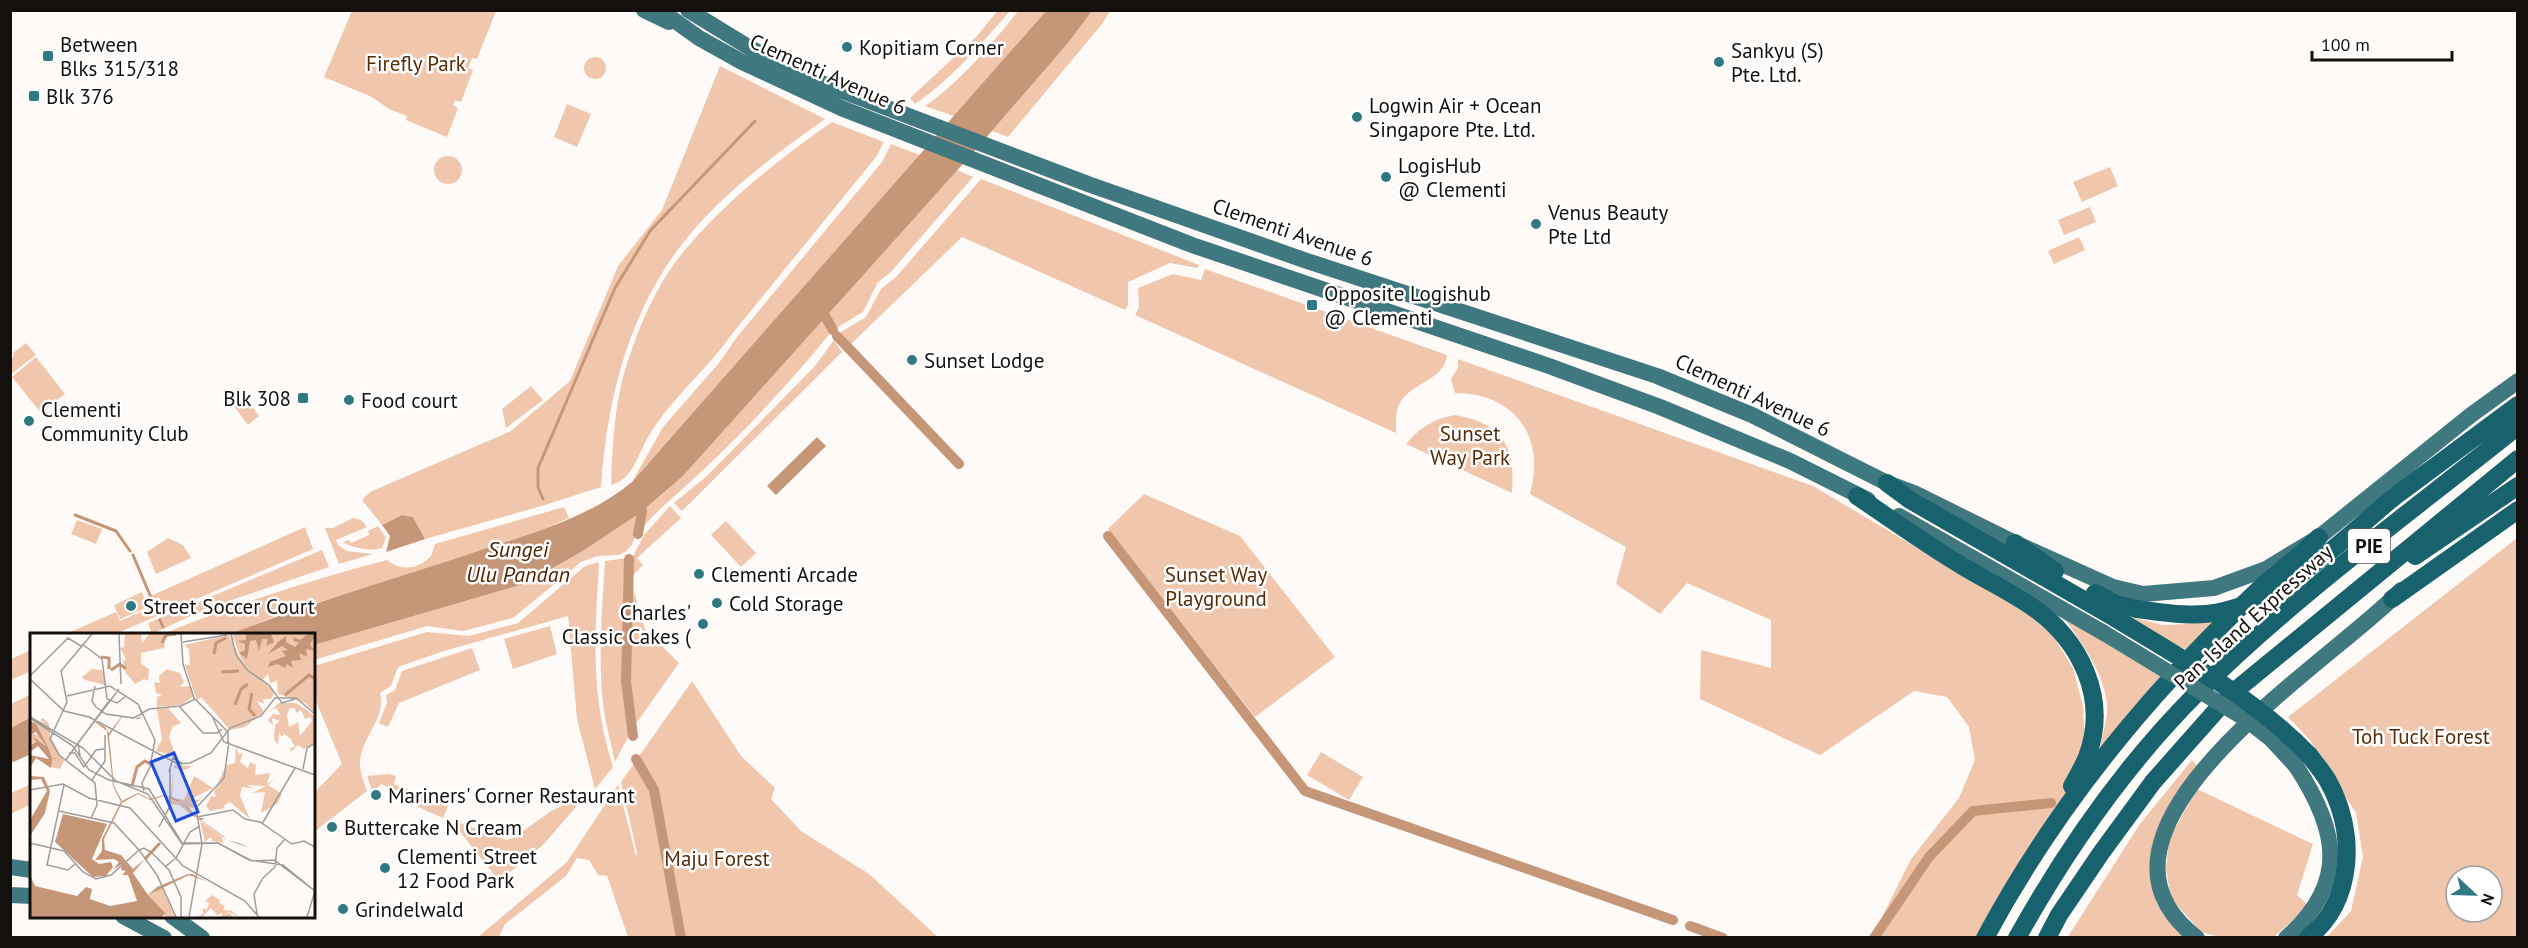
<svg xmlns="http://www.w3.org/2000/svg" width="2528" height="948" viewBox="0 0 2528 948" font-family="'PT Sans',sans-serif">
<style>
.green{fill:#f0c7ad;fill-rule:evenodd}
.water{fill:#c69678}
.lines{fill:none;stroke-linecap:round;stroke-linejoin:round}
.stream{stroke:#c69678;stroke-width:3}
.canal{stroke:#c69678;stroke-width:10}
.primary{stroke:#407880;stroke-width:16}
.highway{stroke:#17626c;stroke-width:18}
.primary-bridge{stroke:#407880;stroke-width:16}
.highway-bridge{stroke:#17626c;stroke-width:18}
.poi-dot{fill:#307882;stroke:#fff;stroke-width:2}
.labels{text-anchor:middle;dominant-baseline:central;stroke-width:5;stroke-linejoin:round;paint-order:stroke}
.shield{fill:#fff;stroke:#5a5856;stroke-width:1.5}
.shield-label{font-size:20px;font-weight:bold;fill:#14100e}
.poi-label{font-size:21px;fill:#14100e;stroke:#fff;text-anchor:start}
.park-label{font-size:21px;fill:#592b06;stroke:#fff}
.street-label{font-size:21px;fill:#14100e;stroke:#fff}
.water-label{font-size:22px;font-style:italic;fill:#4f2200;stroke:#fff}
.inset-river{fill:none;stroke:#c69678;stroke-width:3}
.inset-road{fill:none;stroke:#a09c9a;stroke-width:1.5}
.view{fill:#1d4ed8;fill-opacity:0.15;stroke:#1d4ed8;stroke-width:3}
.inset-edge{fill:none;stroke:#14100e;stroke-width:3}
</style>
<rect width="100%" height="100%" fill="#fefaf7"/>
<path class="green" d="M998 10 1010 11C981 44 952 79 915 104L910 98 977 36Z
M352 11H496L477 59 472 58 468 68 473 70 461 102 455 100 453 105 458 108 447 137 406 120 407 116 389 109 372 97 324 77Z
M1018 11H1046L954 116 925 106C956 86 996 40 1018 11Z
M1092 11H1110L1102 24 1008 137 992 131 1068 43Z
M584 68a11 11 0 1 1 22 0a11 11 0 1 1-22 0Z
M720 66 825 119C773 156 718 196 679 248 627 318 607 401 601 487L545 505 425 539 413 517 402 515 382 525 362 500 370 492 511 431 570 381 618 266 662 210Z
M567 104 591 114 577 147 554 137Z
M832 122 884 142 876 157 732 334C706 371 669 400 647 439 637 457 632 480 611 485 612 451 614 415 622 381 634 337 655 285 685 250 727 200 779 159 832 122Z
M891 144 920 155 632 482 663 427 719 363 737 337 882 162Z
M434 170a14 14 0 1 1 28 0a14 14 0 1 1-28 0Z
M2110 167 2118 186 2082 202 2073 182Z
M957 170 973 177 890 273 878 282 863 312 835 329 826 315Z
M981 179 1199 265 1197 268 1170 263 1128 282V305L1125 310 962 237 851 344 841 332 866 317 881 289 897 276Z
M2090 207 2096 222 2064 235 2058 220Z
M2079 237 2085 250 2054 264 2048 251Z
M1205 269 1447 355C1444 382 1409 382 1399 405 1395 413 1396 424 1396 433L1135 315 1139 307 1138 288 1173 274 1201 280Z
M824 317 832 331C792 380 749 427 703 470 682 491 658 508 640 531L644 510 682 477Z
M834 340 842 352 682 511 674 503 707 476 815 366Z
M26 343 36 355 11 374V359L14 356 13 353Z
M36 357 65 394 41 413 12 377Z
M1458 359 1813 486 2027 613 2054 637 2073 668 2083 706 2085 746 2069 794 1981 937H1872L1911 859 1959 798 1975 760 1969 727 1947 697 1914 691 1820 755 1700 699 1701 650 1771 668V620L1687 583 1660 614 1616 584 1626 547 1530 494C1546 437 1515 393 1455 393L1451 379 1458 368Z
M531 386 543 400 506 428 502 409Z
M239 388 259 416 248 425 227 397Z
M1455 415C1502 423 1516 446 1512 493L1406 444C1421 427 1433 419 1455 415Z
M1144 494 1240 536 1335 657 1255 717 1108 529Z
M670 506 681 518 637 558 643 565 630 578 645 629 679 663 633 728 628 680 627 624 631 560 644 535Z
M564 507 569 518 546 528 391 581 295 609 230 634H163C236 604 310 580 387 560 402 572 419 569 431 556L435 544Z
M640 513 636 534 632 545 626 551 619 555 597 556 581 562 513 618 463 631 427 626 314 660V645L527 583 586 549Z
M353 518 361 520 367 527 336 540 338 545 347 551 373 554 339 564 325 528H333Z
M77 520 102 529 96 544 71 534Z
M726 521 756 553 741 567 711 535Z
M378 526 386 537 382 548C373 552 351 548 343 542L349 540 351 543 369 535 368 531Z
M305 527 313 549 115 634H66L116 612 120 621 149 608 146 598Z
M168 538 183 545 191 558 156 574 147 552Z
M2517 538V937H2327L2351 911 2363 857 2356 813 2309 739 2288 717ZM2456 876H2492V912H2456Z
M322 550 329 567 208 608 152 634 148 623Z
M627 558 624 682 631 731 615 762C611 742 605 723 603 703 598 656 602 608 605 561Z
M599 562C595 636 590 694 613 767L595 789 577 719 568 616 444 651 398 667 391 686 380 693C387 718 360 738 360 764 360 773 364 782 367 791L314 832V793L342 764 314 696V666L427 632 469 636 518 623 585 566Z
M142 592 148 607 120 619 114 605Z
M2112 612 2163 625 2190 624 2220 617 2191 652Z
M2064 618 2165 675 2100 749C2102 737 2106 724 2107 712 2109 680 2082 643 2064 618Z
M550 626 557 654 513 669 504 639Z
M472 648 480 670 399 703 388 727 379 723 387 703 386 695 395 690 402 671Z
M31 650V671L11 680V659Z
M692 681 741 756 775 788 771 799 801 831 869 874 938 937H628L607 876 598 875 589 860 577 858 566 876 505 924 499 937H478L567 862 618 785 636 856 637 853 621 782Z
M31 694V717L11 728V704Z
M1321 752 1363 777 1349 800 1307 775Z
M2192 760 2198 766C2171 806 2137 852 2157 903 2162 917 2176 928 2187 937L2067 938 2140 824Z
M389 774 396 776 394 784 448 806 443 818 418 807 412 797 381 784 373 793 367 776Z
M31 784V804L11 814V793Z
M2197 789 2313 844 2297 895 2309 906 2275 936 2219 937 2201 932 2171 898 2166 869 2169 839Z
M579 798 581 801 543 845 499 881 454 824 455 821 506 840 515 837 551 811Z"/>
<path class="water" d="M1046 11H1092L1068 43 979 146 682 477 640 513 586 549 527 583 314 645V634H230C313 602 399 578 484 549 535 532 590 517 632 482Z
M817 437 826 446 776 495 767 486Z
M402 515 413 517 425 539 386 552 390 536 382 525Z
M31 717V754L11 763V728Z"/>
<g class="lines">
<path class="stream" d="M543 499 538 487V468L615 288 650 231 755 121
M75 515 116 531 130 551
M133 555 158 614
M160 620 163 627"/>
<path class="canal" d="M825 316 833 330
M837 336 959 464
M638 534 642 511
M1108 536 1305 791 1673 920
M629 559 626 681 633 736
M636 759 654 790 681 938
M1690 926 1723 938
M1874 938 1929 857 1973 811 2051 803"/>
<path class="primary" d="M644 10 669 22
M660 10 699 38 742 62 841 108 1192 245 1549 366 1660 407 1790 461 1868 500
M688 10 750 48 811 79 1088 184 1304 260 1657 376 1752 415 1887 483 1914 493 2015 543 2113 587 2143 594 2214 588 2266 569 2319 537 2471 415 2518 381
M1899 516 2104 633
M10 867 32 870
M10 895 32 896
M123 916 164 938
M172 916 202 938
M2197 938C2055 829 2337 659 2401 590
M2286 938C2349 883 2338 830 2296 766"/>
<path class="highway" d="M1887 483 1910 500 2115 618
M1857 496C1892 520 1927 545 1964 567 1986 580 2010 592 2031 606 2081 640 2109 699 2087 757 2083 767 2077 777 2072 786
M2394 497 2518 405
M2015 543 2055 571
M2415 556 2518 486
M2095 593 2116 604 2137 609
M2392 599 2518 510
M1985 938C2054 809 2148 694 2254 594 2275 574 2299 557 2319 537
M2017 938C2066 850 2126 764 2197 693 2293 597 2411 512 2518 426
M2047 938 2059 915 2101 853 2153 782 2230 695 2518 459
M2308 938C2355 900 2356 831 2328 781 2323 772 2315 763 2309 755"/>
<path class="primary-bridge" d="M2104 633 2244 718 2271 739 2296 766"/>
<path class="highway-bridge" d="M2137 609C2166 613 2196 618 2224 611 2290 595 2343 539 2394 497
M2115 618C2182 659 2253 697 2309 755"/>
</g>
<g class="poi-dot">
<circle cx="847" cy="47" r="6"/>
<rect x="42" y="50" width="12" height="12" rx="3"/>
<circle cx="1719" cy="62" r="6"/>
<rect x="28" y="90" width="12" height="12" rx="3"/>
<circle cx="1357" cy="117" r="6"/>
<circle cx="1386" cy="177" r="6"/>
<circle cx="1536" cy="224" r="6"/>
<rect x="1306" y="299" width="12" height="12" rx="3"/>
<circle cx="912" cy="360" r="6"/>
<rect x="297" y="392" width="12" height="12" rx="3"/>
<circle cx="349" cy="400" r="6"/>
<circle cx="29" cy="421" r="6"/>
<circle cx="699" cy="574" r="6"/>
<circle cx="717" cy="603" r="6"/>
<circle cx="131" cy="606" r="6"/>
<circle cx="703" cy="624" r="6"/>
<circle cx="376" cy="795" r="6"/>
<circle cx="332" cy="827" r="6"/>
<circle cx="385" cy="868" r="6"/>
<circle cx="343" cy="909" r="6"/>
</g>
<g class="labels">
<rect class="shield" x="2348" y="529" width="42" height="34" rx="4.5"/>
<g class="shield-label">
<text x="2369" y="546">PIE</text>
</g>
<g class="poi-label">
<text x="60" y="44">Between<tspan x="60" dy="24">Blks 315/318</tspan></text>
<text x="859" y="47">Kopitiam Corner</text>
<text x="1731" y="50">Sankyu (S)<tspan x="1731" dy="24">Pte. Ltd.</tspan></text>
<text x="46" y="96">Blk 376</text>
<text x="1369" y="105">Logwin Air + Ocean<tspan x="1369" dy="24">Singapore Pte. Ltd.</tspan></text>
<text x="1398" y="165">LogisHub<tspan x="1398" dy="24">@ Clementi</tspan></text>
<text x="1548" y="212">Venus Beauty<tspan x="1548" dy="24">Pte Ltd</tspan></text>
<text x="1324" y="293">Opposite Logishub<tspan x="1324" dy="24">@ Clementi</tspan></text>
<text x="924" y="360">Sunset Lodge</text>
<text x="291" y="398" text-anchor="end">Blk 308</text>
<text x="361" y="400">Food court</text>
<text x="41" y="409">Clementi<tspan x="41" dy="24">Community Club</tspan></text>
<text x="711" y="574">Clementi Arcade</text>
<text x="729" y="603">Cold Storage</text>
<text x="143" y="606">Street Soccer Court</text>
<text x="691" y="612" text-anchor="end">Charles'<tspan x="691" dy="24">Classic Cakes (</tspan></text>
<text x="388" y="795">Mariners' Corner Restaurant</text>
<text x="344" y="827">Buttercake N Cream</text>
<text x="397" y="856">Clementi Street<tspan x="397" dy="24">12 Food Park</tspan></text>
<text x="355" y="909">Grindelwald</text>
</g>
<g class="park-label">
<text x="416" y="63">Firefly Park</text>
<text x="1470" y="433">Sunset<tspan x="1470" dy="24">Way Park</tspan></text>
<text x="1216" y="574">Sunset Way<tspan x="1216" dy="24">Playground</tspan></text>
<text x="2421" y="736">Toh Tuck Forest</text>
<text x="717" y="858">Maju Forest</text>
</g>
<g class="street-label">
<text transform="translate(828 74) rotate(24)">Clementi Avenue 6</text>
<text transform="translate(1293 232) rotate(19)">Clementi Avenue 6</text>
<text transform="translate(1753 395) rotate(25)">Clementi Avenue 6</text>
<text transform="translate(2253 617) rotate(-42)">Pan-Island Expressway</text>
</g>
<g class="water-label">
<text x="518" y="549">Sungei<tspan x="518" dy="25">Ulu Pandan</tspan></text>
</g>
</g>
<g transform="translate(30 633)">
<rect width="285" height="285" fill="#fefaf7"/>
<path d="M95 1H111L112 10 119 1H136L134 15 111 20V31L119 36 118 48 114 46 105 51 96 40 92 25 94 29 96 26 90 15 94 14ZM202 1H285V80L275 70 248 61 247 48 240 50 238 41 233 46 244 60 241 66H233L234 71 227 68 234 79 215 94 200 97 171 64 167 68 155 32H160L159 16 154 12 199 2 213 31ZM62 36 72 37 76 52 55 47 52 44ZM137 36 150 40 154 49 150 54 160 53 163 64 151 72 127 74V64L132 62 126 60 124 49 130 50 129 43ZM249 70H266L285 83V109L274 116 268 112 261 119 260 115 265 114 260 105 254 101 252 104 249 99 248 112 244 106 245 92 250 88 242 85 243 93 238 87 243 81 251 82 246 75 240 78ZM260 75H265L266 80 271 77 275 86 280 84 282 88 270 103 268 89 259 94 257 82ZM138 75 151 90 143 93 139 104 146 124 126 118 132 106 127 76ZM0 84 16 91 10 87 13 85 19 91 20 103 34 128 30 136 21 134V123L12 104 17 115 6 108 0 112V100L12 103ZM206 114 209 122 213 119 210 129 218 135 220 129 226 132 225 142 240 140 237 151 246 146 238 152 252 161 247 171 231 180 235 159 222 160 236 153 211 152H216L225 156 212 154 210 163 220 186 200 169 193 173 195 175 180 178 176 173 181 164 175 162 186 164 184 159 196 132 205 130ZM144 132 162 133 156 137 144 135 142 164 154 167 164 143 183 155 161 166 168 167 173 163 167 170 162 168 164 175 159 174 166 186 149 172 140 171ZM170 188 192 204 193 210 182 208 181 204 175 209ZM132 254 145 284H136L118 262ZM182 262 191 268 188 269 195 273 193 277 202 278 209 284 199 279 195 281 200 280 203 284H191L193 280 187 282 181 275 172 284 168 283 173 281V275L177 277 179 270 175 268Z" fill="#f0c7ad" fill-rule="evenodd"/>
<path d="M216 1H241L244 9 236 13 238 6H232L229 18 226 7 220 8 217 26 209 20 215 17V11L207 8 216 7ZM278 1H285L280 12 285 18 276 16 277 24 269 20 271 27 261 28 263 35 257 31 255 35 247 31 238 34 240 29 256 23 252 18 258 17 252 13 238 21 248 9 256 3V9L265 14 269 10 264 8 263 4 270 7ZM108 73 113 81V82L109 86H105L92 84 79 103 84 153 92 168 108 160 120 166 134 162 150 168 169 185H175L171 187 193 203 197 207 209 210 220 215 235 226 220 215 197 207 166 184 151 169 134 163 120 167 108 161 92 170 74 206 75 217 91 222 102 209 91 222 103 236 115 226 103 240 118 262 127 254 158 241H162L176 248 159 242 118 262 135 280 141 274 132 284H0V242L5 253 47 263 56 254 62 256 60 266 80 273 107 268 98 242H92L96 238 91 237 92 231 83 237 89 229 84 226 65 227 72 218V206L91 169 83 153 77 98 61 86 75 94 79 100 92 83 105 86 112 83ZM0 88 6 91 17 112 22 125V126L23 125H28L22 126 21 135 6 125 0 135V122L19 126 8 113 0 119V112L6 109 3 104 17 114 6 99 0 102ZM0 143 14 144 20 158 15 180 0 203V187L17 158 11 146 0 147ZM33 181 77 191 62 226 69 231 81 229 83 234 76 243 63 244 25 209Z" fill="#c69678"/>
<path class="inset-river" d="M132 10 136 2 146 1M184 21 186 10 196 5M71 24 79 25V36M81 37 90 31 96 36M191 39 209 38M222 60 219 76 225 83M255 62 279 42 285 46M205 72 211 56 218 51M102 153 107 134 115 128 120 131M115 226 130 210"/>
<path class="inset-road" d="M89 1 91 51M151 1 153 31 164 65 198 99V111M201 1 206 22 217 37 239 52 252 70 265 66M153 9 197 2M52 11 72 26 77 66 87 70 95 64M0 43 38 5 51 13M0 46 34 78 59 84 148 131 160 130 181 120 200 95 231 83 245 65H266L285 81M65 53 62 68 66 74 76 81 104 85 119 76 151 73 165 66M37 63 80 53 108 71 125 107 120 134 112 150 114 158M149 73 173 100H187L192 96M182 83 194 109 285 142M0 84 53 115 86 148 118 161 152 211 188 210 222 228 244 227 285 258M0 85 43 113 59 137 79 147 119 156 152 210H188L219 227 253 232 285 258M39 120H45L54 134 66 117 74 116M50 123 48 110 89 56M35 128 79 68M273 136 277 115 285 110M139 139 143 125 153 131M62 147 75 128V102M34 152 17 232 38 237 45 231M0 157 33 151 59 165 100 175 153 233 215 268 229 284M29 178 84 190 109 217 114 215 121 219 139 237 151 264V284M167 184 203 177 215 186 230 189 262 211 274 208 285 214M61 185 67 172 65 150 29 122 20 106 37 69 31 38 62 1M232 191 265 135M129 194 140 173V135M0 210 34 218 53 239 66 246 81 242 109 217 127 242 146 284M136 233 146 225 160 199 170 193M227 281 224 261 233 245 245 234 247 215 255 206M159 284 172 211 166 175 194 145 199 109M277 284 285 258"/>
<path class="view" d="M144 120 168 179 146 188 121 129Z"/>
<rect width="285" height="285" class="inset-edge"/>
</g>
<rect width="2528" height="948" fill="none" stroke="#14100e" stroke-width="24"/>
<g transform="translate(2474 894) rotate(112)"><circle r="28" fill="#ffffff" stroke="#a19f9f" stroke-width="1.5"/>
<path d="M0-4.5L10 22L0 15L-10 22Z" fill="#307882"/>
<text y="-9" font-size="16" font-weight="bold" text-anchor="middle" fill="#14100e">N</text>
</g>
<path d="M2312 51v9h140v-9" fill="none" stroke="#14100e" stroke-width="3"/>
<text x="2321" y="51" font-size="18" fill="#14100e" stroke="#ffffff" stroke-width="4.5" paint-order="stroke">100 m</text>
</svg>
